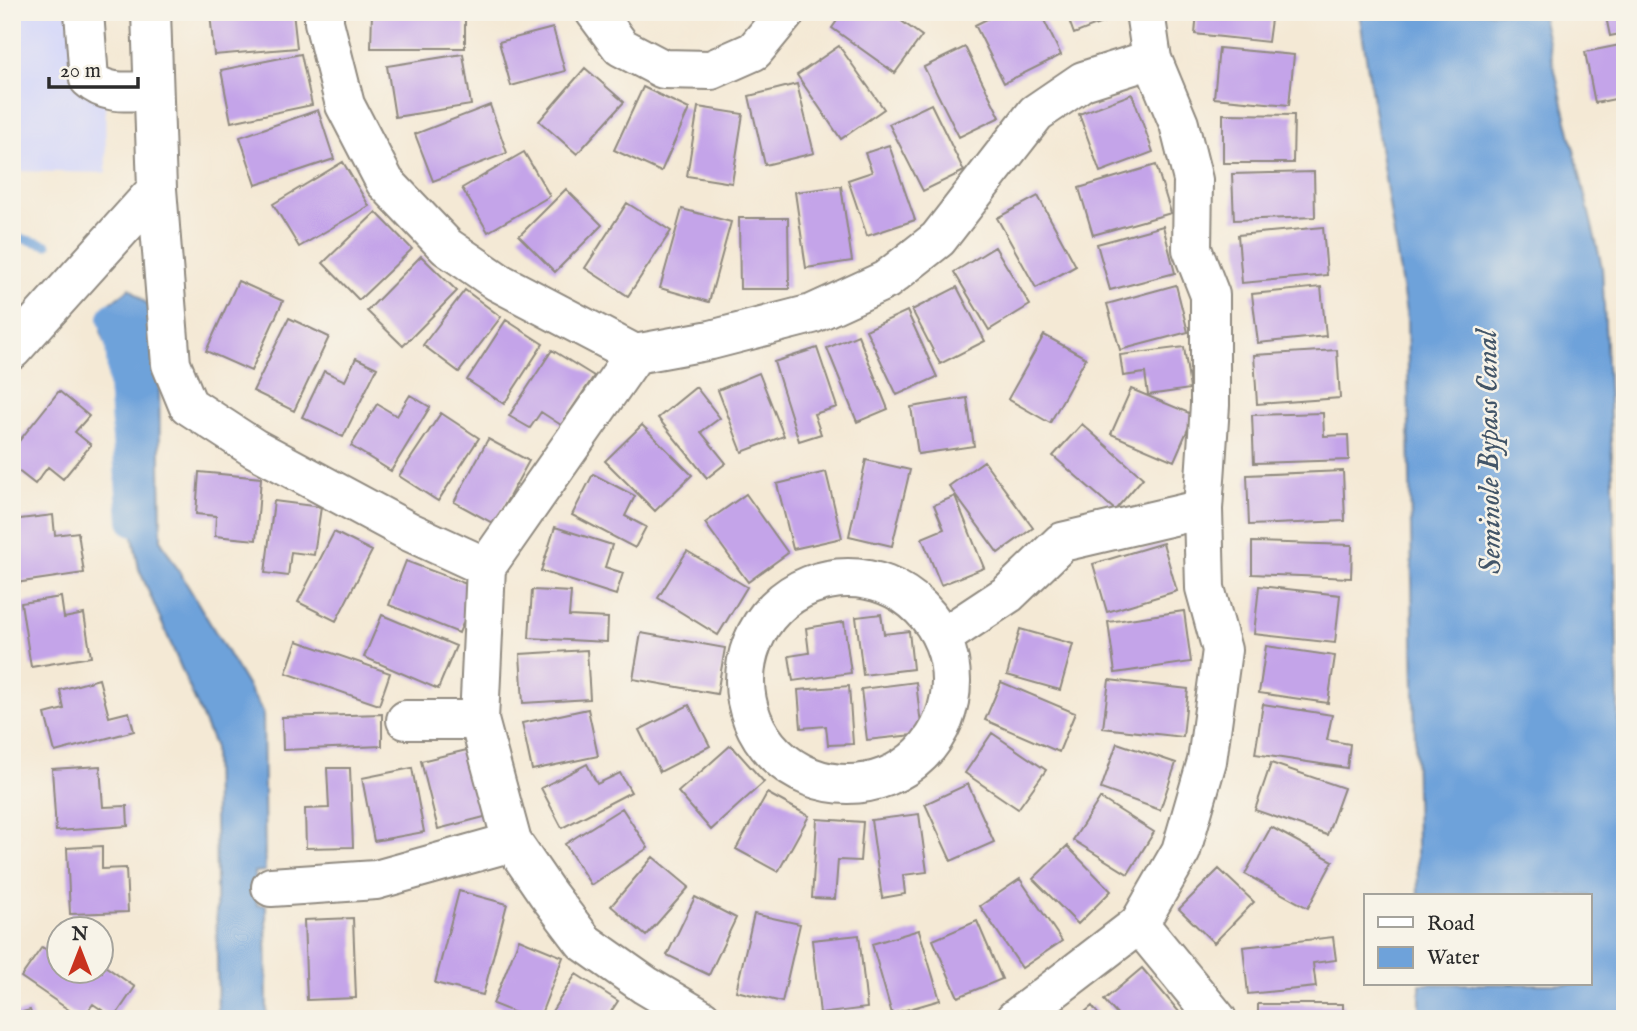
<svg xmlns="http://www.w3.org/2000/svg" width="1637" height="1031" viewBox="0 0 1637 1031" font-family="'IM FELL English',serif">
<style>
.built{fill:#d5d8f9}
.water{fill:#6ea2da;stroke:#4c6682;stroke-width:2}
.lines{fill:none;stroke-linecap:round;stroke-linejoin:round}
.stream{stroke:#6ea2da;stroke-width:9}
.canal{stroke:#6ea2da;stroke-width:32}
.building{fill:#c4a4e9}
.minor-casing{stroke:#908a80;stroke-width:42}
.minor{stroke:#fff;stroke-width:38}
.labels{text-anchor:middle;dominant-baseline:central;stroke-width:5;stroke-linejoin:round;paint-order:stroke}
.water-label{font-size:30px;font-style:italic;fill:#425568;stroke:#f7f3e8}
</style>
<rect width="100%" height="100%" fill="#f7f3e8"/>
<filter id="ink" filterUnits="userSpaceOnUse"><feTurbulence type="fractalNoise" baseFrequency=".0143" numOctaves="2"/><feDisplacementMap in="SourceGraphic" scale="14" xChannelSelector="R" yChannelSelector="G"/><feConvolveMatrix kernelMatrix="1 2 1 2 8 2 1 2 1" color-interpolation-filters="sRGB"/></filter>
<filter id="wash" filterUnits="userSpaceOnUse"><feTurbulence type="fractalNoise" baseFrequency=".00686" numOctaves="4" result="noise"/><feDisplacementMap in="SourceGraphic" scale="28" xChannelSelector="R" yChannelSelector="G"/><feGaussianBlur stdDeviation="1.57" result="paint"/><feColorMatrix in="noise" values="0 0 0 0 0 0 0 0 0 0 0 0 0 0 0 0 0 1.4 0 .05"/><feComposite in="paint" operator="in"/></filter>
<g filter="url(#wash)">
<rect width="100%" height="100%" fill="#f4e9d5"/>
<path class="built" d="M12 12H104L106 173 12 171Z"/>
<path class="water" d="M1359 12H1541L1602 267 1613 479 1625 1019H1420V984H1590V896H1418L1407 319Z
M130 288 151 308 159 375 161 541 263 712 265 871 255 872 257 905H266L267 1019H218L214 745 139 569 132 532 128 372 123 360 107 347 101 331 108 305Z"/>
<g class="lines">
<path class="stream" d="M12 236 47 245"/>
<path class="canal" d="M114 318 121 343 134 520"/>
</g>
<g id="blocks">
<path class="building" d="M210 12H293L297 48 214 55Z
M372 12H465V48H371Z
M495 12H555V17L495 15Z
M843 12H889L922 36 895 73 832 28Z
M1001 12H1040L1061 55 1004 83 975 25Z
M1066 12H1116L1117 17 1074 34Z
M1197 12H1272L1268 42 1195 34Z
M1605 12H1625V33L1610 36Z
M553 28 565 71 511 86 499 42Z
M1625 44V97L1595 103 1585 52Z
M839 46 884 109 841 139 797 75Z
M965 47 1000 117 959 137 924 67Z
M1219 48 1294 55 1289 105 1214 98Z
M301 54 312 105 231 122 221 70Z
M463 54 471 105 395 117 387 66Z
M585 68 624 102 577 154 539 121Z
M797 84 814 153 765 165 749 96Z
M643 87 689 109 661 172 614 150Z
M1132 94 1153 152 1100 172 1079 114Z
M931 104 964 171 923 191 889 124Z
M490 105 507 153 433 181 415 134Z
M698 107 743 114 732 183 687 176Z
M318 110 334 159 256 185 240 137Z
M1223 114 1294 115 1293 163H1223Z
M889 145 915 220 867 236 848 180 872 172 865 153Z
M524 152 550 196 488 232 462 188Z
M343 162 369 206 299 247 273 204Z
M1156 165 1171 213 1093 235 1079 188Z
M1314 172 1315 217 1234 220 1232 174Z
M841 186 852 261 806 268 795 192Z
M566 189 602 225 555 272 519 236Z
M1038 196 1076 266 1036 288 997 218Z
M627 203 671 231 628 296 585 268Z
M682 209 731 222 709 302 660 288Z
M376 212 412 249 359 300 323 263Z
M739 218H788L789 289H740Z
M1163 226 1175 273 1110 290 1097 244Z
M1323 227 1327 275 1242 283 1238 235Z
M995 247 1030 305 989 330 954 272Z
M421 256 457 291 403 346 367 311Z
M238 281 283 301 251 371 206 351Z
M1176 285 1188 332 1120 350 1107 304Z
M957 287 985 341 940 364 912 310Z
M1321 287 1326 336 1258 343 1252 294Z
M465 290 501 317 459 372 423 345Z
M907 311 937 377 897 395 866 330Z
M289 318 329 337 294 411 253 391Z
M506 320 543 344 504 404 467 380Z
M858 335 888 409 857 422 827 348Z
M1044 335 1086 358 1050 423 1008 399Z
M1184 347 1190 389 1148 395 1145 373 1123 376 1120 355Z
M817 348 837 407 814 414 821 434 799 441 774 362Z
M552 350 594 376 561 425 541 412 530 428 509 416Z
M1337 350 1340 398 1257 404 1254 355Z
M356 358 377 368 343 437 302 417 324 371 345 381Z
M759 373 784 436 742 452 718 390Z
M696 387 720 418 701 432 726 463 707 478 658 418Z
M1131 389 1194 415 1174 461 1111 434Z
M59 391 89 416 75 432 91 445 63 479 48 467 35 484 12 466V450Z
M410 395 430 407 391 471 351 446 377 404 397 416Z
M967 398 974 446 918 454 911 407Z
M441 413 479 438 438 501 399 476Z
M1323 413 1324 436 1348 435 1349 460 1254 463 1252 415Z
M1082 424 1143 478 1115 510 1053 456Z
M642 425 692 475 655 511 605 461Z
M488 439 529 461 494 524 454 502Z
M866 460 910 470 892 546 849 536Z
M984 461 1033 528 998 553 949 486Z
M1343 471 1345 521 1249 525 1247 475Z
M199 472 261 478 256 540 215 536 216 516 196 514Z
M826 472 842 538 793 549 777 484Z
M593 474 635 496 625 516 646 527 635 548 572 515Z
M746 494 788 553 748 582 705 523Z
M955 496 984 568 941 585 922 538 944 529 934 505Z
M274 501 321 507 314 555 291 552 288 576 265 573Z
M53 515 55 535 78 532 84 573 15 583 12 564V520Z
M555 527 612 545 605 567 623 573 616 595 541 571Z
M334 532 372 551 336 621 298 602Z
M1252 542 1352 545 1351 578 1252 574Z
M1163 543 1177 591 1107 612 1093 564Z
M687 551 747 587 718 635 658 598Z
M406 561 477 588 459 633 389 605Z
M1259 586 1340 595 1335 643 1254 634Z
M532 590 571 592 569 616 608 618 607 642 529 638Z
M61 597 64 618 84 614 91 657 31 667 21 603Z
M1184 611 1191 662 1115 673 1108 622Z
M881 614 884 634 909 631 913 669 863 675 856 617Z
M382 615 456 646 438 689 364 657Z
M844 622 851 673 793 681 789 656 809 653 806 628Z
M1020 629 1073 644 1060 690 1007 675Z
M641 633 725 648 717 694 633 679Z
M297 641 390 673 379 705 286 673Z
M1266 646 1335 656 1328 703 1259 693Z
M587 650 590 699 523 703 520 654Z
M99 679 109 717 129 712 134 731 55 752 45 714 64 709 60 690Z
M1109 680 1188 689 1183 737 1103 728Z
M916 682 922 734 867 740 861 689Z
M1001 682 1075 713 1059 752 985 720Z
M849 686 853 744 828 745 826 726 801 728 798 690Z
M1263 704 1332 715 1327 740 1350 744 1347 768 1255 754Z
M689 705 710 746 660 772 639 730Z
M588 709 598 756 532 770 522 723Z
M382 714V746L283 750 282 717Z
M992 733 1046 770 1018 809 965 773Z
M1117 743 1176 763 1160 810 1101 789Z
M731 745 764 782 711 830 678 792Z
M471 749 488 816 438 829 421 761Z
M1271 763 1344 788 1327 835 1255 810Z
M587 764 597 784 620 773 631 792 562 828 541 788Z
M100 766 103 807 127 806 128 826 56 831 52 769Z
M327 768H350L353 847 306 848 305 809 329 808Z
M412 768 424 832 374 841 362 778Z
M968 784 994 842 951 861 925 804Z
M767 793 809 816 778 872 736 849Z
M1100 798 1154 832 1128 874 1073 840Z
M622 808 648 848 591 885 565 844Z
M919 814 927 872 903 875 905 894 882 898 871 820Z
M817 819 863 822 860 861 838 860 835 899 812 898Z
M1271 827 1333 861 1308 908 1245 874Z
M102 846V869L126 868 128 912 70 914 67 848Z
M1067 846 1111 891 1078 924 1033 879Z
M653 857 689 887 646 936 611 906Z
M1219 869 1254 902 1214 943 1179 909Z
M1020 879 1062 941 1022 968 980 906Z
M459 891 507 904 483 995 435 983Z
M695 897 736 918 709 975 667 955Z
M754 914 800 924 782 1002 736 991Z
M353 918 356 998 307 1000 304 920Z
M977 921 1002 979 958 997 933 940Z
M919 930 940 1000 892 1014 872 944Z
M859 935 867 1008 820 1014 812 940Z
M1333 937 1336 960 1313 963 1316 987 1248 994 1243 947Z
M519 939 563 957 539 1019H531L493 1004Z
M42 947 60 958V972H102V964L135 987 114 1018 93 1004 82 1019 21 977Z
M1142 968 1170 1001 1185 1019H1121L1119 1017 1104 1000Z
M576 974 618 1001 606 1019H547Z
M1258 1004H1343V1019H1258Z
M1092 1006 1102 1019H1077Z
M30 1010 33 1019H12V1015Z"/>
</g>
</g>
<g filter="url(#ink)">
<use href="#blocks" fill-opacity="0" stroke="#908a80" stroke-width="2"/>
<g class="lines">
<defs>
<path id="minor" d="M84 12 89 79C107 96 131 91 153 91
M324 12V22L345 105 385 182 447 247 498 282 635 354 711 340 812 314 886 280 938 239 1036 113 1083 81 1152 59
M595 12 621 47 663 69 711 70 754 51 786 12
M157 189 171 364 188 405 254 448 410 532 486 567
M12 350 157 189 151 12
M635 354 486 567 479 720 512 842 547 893 584 942 645 985 702 1019
M745 681a103 103 0 1 1 206 0a103 103 0 1 1-206 0Z
M943 637 1008 594 1062 542 1203 509
M406 720H479
M271 887 376 880 512 842
M1139 924 1217 1019
M1015 1019 1139 924 1181 851 1207 761 1222 650 1205 588 1203 509 1210 405V295L1192 249 1193 180 1179 124 1152 59 1145 12"/>
</defs>
<use href="#minor" class="minor-casing"/>
<use href="#minor" class="minor"/>
</g>
</g>
<g class="labels">
<g class="water-label">
<text transform="translate(1490 452) rotate(-91)">Seminole Bypass Canal</text>
</g>
</g>
<rect width="1637" height="1031" fill="none" stroke="#f7f3e8" stroke-width="42"/>
<rect x="1364" y="894" width="228" height="91" fill="#f7f3e8" stroke="#a5a39c" stroke-width="2"/>
<rect x="1378" y="917" width="35" height="10" fill="#ffffff" stroke="#a5a39c" stroke-width="2"/>
<text x="1427" y="930" font-size="21" fill="#2b2b2b">Road</text>
<rect x="1378" y="947" width="35" height="21" fill="#6ea2da" stroke="#a5a39c" stroke-width="2"/>
<text x="1427" y="964" font-size="21" fill="#2b2b2b">Water</text>
<g transform="translate(80 950)"><circle r="33" fill="#f7f3e8" stroke="#a5a39c" stroke-width="2"/>
<path d="M0-5L12 26L0 18L-12 26Z" fill="#c8321e"/>
<text y="-10" font-size="19" font-weight="bold" text-anchor="middle" fill="#2b2b2b">N</text>
</g>
<path d="M49 77v10h89v-10" fill="none" stroke="#2b2b2b" stroke-width="3.5"/>
<text x="60" y="77" font-size="21" fill="#2b2b2b" stroke="#f7f3e8" stroke-width="5" paint-order="stroke">20 m</text>
</svg>
